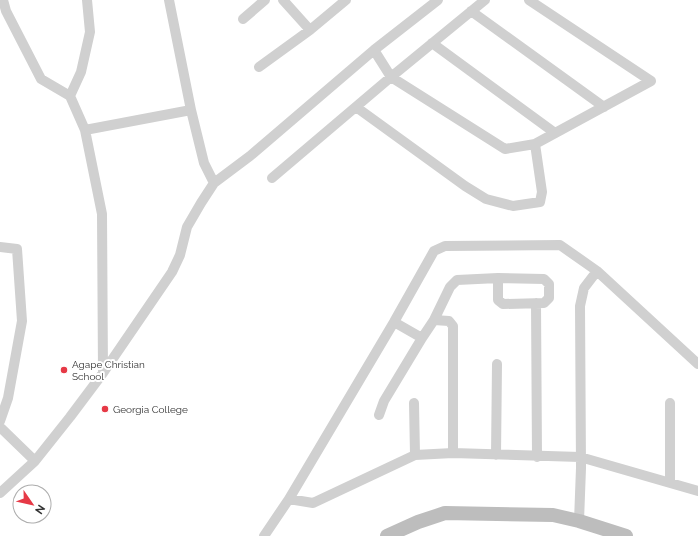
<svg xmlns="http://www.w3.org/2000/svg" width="698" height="536" viewBox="0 0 698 536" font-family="Raleway,sans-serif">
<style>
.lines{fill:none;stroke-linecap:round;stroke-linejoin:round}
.street{stroke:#d0d0d0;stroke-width:10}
.secondary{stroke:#bdbdbd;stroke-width:14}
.poi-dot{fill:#e63946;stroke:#fff;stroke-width:1.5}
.labels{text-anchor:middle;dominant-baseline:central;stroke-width:4;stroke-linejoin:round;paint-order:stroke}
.poi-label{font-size:10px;fill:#333;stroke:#fff;text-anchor:start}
</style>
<rect width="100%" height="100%" fill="#fff"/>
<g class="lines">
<path class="street" d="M3 0 6 11 41 79 70 96 85 130 102 214 103 373
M169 0 191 110
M283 0 310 30
M471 11 604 107
M243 19 265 0
M432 43 555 133
M374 50 391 77 505 149 535 144 651 81 529 0
M259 67 310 30 346 0
M70 96 81 72 90 32 87 0
M356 107 465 186 486 199 513 206 540 202 542 192 535 144
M85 130 191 110 204 163 214 183
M272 178 391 77 485 0
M0 247 17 249 22 321 8 398 0 421
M536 303 537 457
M434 320 449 321 453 326V453
M394 322 422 338
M414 403 415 455
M670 403V483
M379 415 384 401 422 338 434 320 450 287 457 280 498 278 544 279 549 284V298L544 303 503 304 498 300V278
M0 427 35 461
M496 455 497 364
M0 493 35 461 70 417 103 373 172 272 180 255 187 227 201 203 214 183 250 156 374 50 438 0
M289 499 313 503 415 455 453 453 580 457 698 491
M579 521 581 468 580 306 584 288 597 271
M264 536 289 499 394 322 434 251 445 246 560 245 597 271 698 364"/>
<path class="secondary" d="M387 536 418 522 445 513 553 515 579 521 626 536"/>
</g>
<g class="poi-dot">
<circle cx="64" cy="370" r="4"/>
<circle cx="105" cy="409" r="4"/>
</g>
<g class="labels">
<g class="poi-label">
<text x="72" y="364">Agape Christian<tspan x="72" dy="12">School</tspan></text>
<text x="113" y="409">Georgia College</text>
</g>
</g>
<g transform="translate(32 504) rotate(124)"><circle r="19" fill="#ffffff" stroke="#adadad"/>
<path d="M0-3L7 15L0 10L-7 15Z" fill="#e63946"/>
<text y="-6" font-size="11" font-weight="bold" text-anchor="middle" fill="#333333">N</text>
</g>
</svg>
